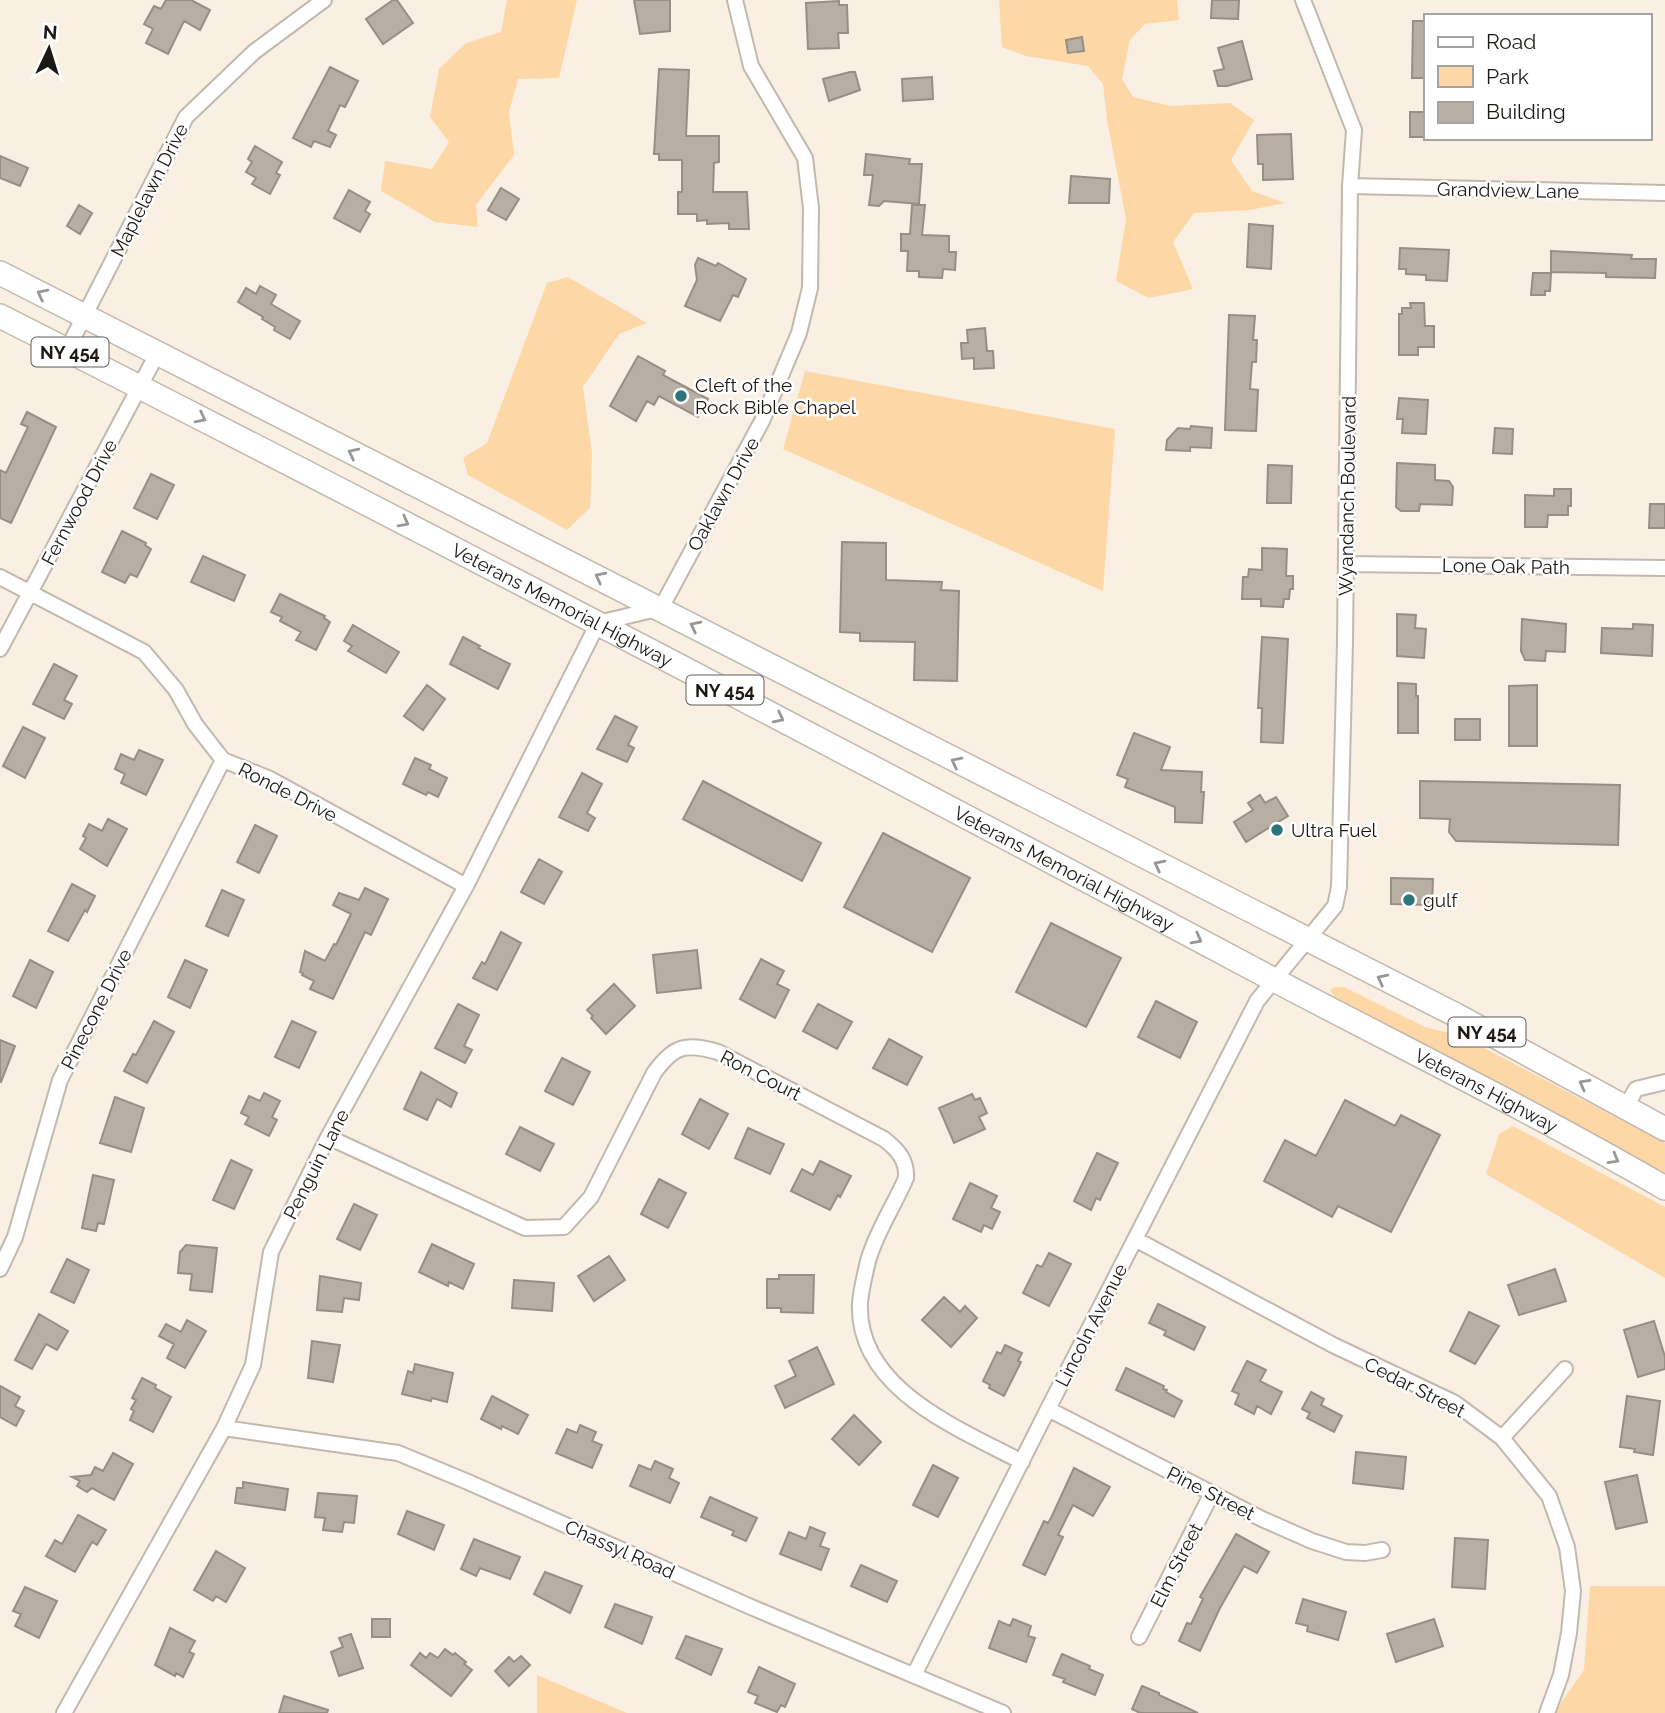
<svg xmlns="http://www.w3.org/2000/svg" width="1665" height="1713" viewBox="0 0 1665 1713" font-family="Raleway,sans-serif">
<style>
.green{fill:#fed7a7}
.building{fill:#b8afa4;stroke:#978e84;stroke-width:2}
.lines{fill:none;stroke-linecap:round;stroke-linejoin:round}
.minor-casing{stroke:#c2b8ad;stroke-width:18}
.primary-casing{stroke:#c2b8ad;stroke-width:26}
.minor{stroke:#fff;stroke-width:14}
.primary{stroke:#fff;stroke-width:23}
.oneway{stroke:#999795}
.poi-dot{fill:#2b757b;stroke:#fff;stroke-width:2.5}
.labels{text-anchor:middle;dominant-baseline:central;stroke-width:5;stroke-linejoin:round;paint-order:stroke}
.shield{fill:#fff;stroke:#605d5a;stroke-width:2}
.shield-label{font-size:18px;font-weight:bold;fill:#1c1814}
.street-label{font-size:19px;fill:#1c1814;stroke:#fff}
.poi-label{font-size:19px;fill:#1c1814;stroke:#fff;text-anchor:start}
</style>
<rect width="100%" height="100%" fill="#f9efe3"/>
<path class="green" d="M507 0H577L559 78 518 79 509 112 514 155 476 205 478 227 435 222 381 191 385 161 432 169 449 142 430 117 439 69 466 43 501 32Z
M999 0H1177L1179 20 1145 24 1130 40 1122 79 1133 97 1171 106 1230 103 1254 120 1231 160 1252 191 1285 203 1250 210 1194 213 1173 242 1193 289 1149 298 1116 281 1126 219 1107 120 1103 84 1088 66 1026 56 1002 47Z
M568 277 647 323 619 334 583 387 592 453 590 508 567 530 468 475 463 458 487 443 547 283Z
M805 371 1115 429 1103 591 783 449Z
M1335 987H1344L1425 1027 1461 1036 1665 1143V1173L1335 997 1330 990Z
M1513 1126 1665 1207V1278L1486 1174 1499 1134Z
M1590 1586H1665V1713H1554L1584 1670Z
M537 1675 627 1713H537Z"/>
<path class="building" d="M166 0H191L210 10 200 30 184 21 168 54 146 43 153 29 144 24 154 6 161 9Z
M393 0H397L413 23 383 44 366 19Z
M634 0H670V31L640 34Z
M1212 0H1239L1238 19 1211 18Z
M839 1V5H847L848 33H838L839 48 808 49 806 3Z
M1413 21H1425V78H1412Z
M1082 37 1084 51 1068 53 1066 40Z
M1242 41 1252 79 1227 86H1218L1214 71 1224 69 1218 48Z
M330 67 358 81 345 107 340 105 328 131 336 135 330 147 314 141 311 147 293 138Z
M659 69 689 70 686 136H719V162L714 163 713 192H747L749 229H729V223L707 224V220L697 221V214H678V192H682V160H659V154H654Z
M850 72H855L860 90 829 101 823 79Z
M932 77 933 99 903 101 902 79Z
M1410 112H1425V137H1410Z
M1291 134 1293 179 1263 180V164H1258L1257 135Z
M255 146 282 162 276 173 280 175 270 194 252 184 256 178 246 172 252 162 248 159Z
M866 154 910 159 909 164H922L919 204 884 201 879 206 869 205 873 175H864Z
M0 156 28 168 20 186 0 178Z
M1071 176 1110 179 1109 203H1069Z
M501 188 519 199 506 220 488 210Z
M349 190 370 202 365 211 370 214 360 232 334 218Z
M79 205 92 213 80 234 67 226Z
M912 205H925L922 235 949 236V252H956L955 270 943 269 942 278 919 277V271H907L908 251H901V234H910Z
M1249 224 1273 226 1271 269 1247 267Z
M1400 248 1449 250 1447 281 1426 280V275L1406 274V269H1399Z
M1551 251 1632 255 1631 259H1656L1655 278 1606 277V273L1551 272Z
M698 258 716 266 718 263 746 279 738 297 733 295 720 321 685 306 697 280 695 265Z
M1533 273H1551L1550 291H1545V295H1531Z
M260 286 276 295 271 304 300 321 290 339 274 330 275 327 262 319 263 317 238 302 246 288 256 294Z
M1410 303H1424L1425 326H1434V347H1418V355H1399V314H1402V308H1411Z
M1229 315 1255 316 1253 340H1257L1256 362H1252L1250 389 1258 390 1256 431 1225 430Z
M985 328 987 351H993L994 368 974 369V358L962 359 961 343H968L967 330Z
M638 356 665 371 663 375 708 399 698 417 659 396 654 405 647 401 636 421 610 406Z
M1399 398 1428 400 1426 434 1402 433 1403 419H1397Z
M27 412 56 427 11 523 0 518V470L6 473 28 427 21 424Z
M1191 426 1212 428 1211 448 1190 447V451L1166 450 1167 440 1178 428 1190 429Z
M1495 428 1513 429 1512 454 1493 453Z
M1397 463 1435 465V480L1449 481 1453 487 1452 505 1420 504 1419 511H1401L1396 507Z
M1268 465 1292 466 1291 503H1267Z
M151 474 174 485 157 519 134 508Z
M1554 489H1571V506H1568V515H1548L1547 527H1525V495L1554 496Z
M1650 504H1665V528H1649Z
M122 531 146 543 145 545 151 549 137 577 130 574 125 583 102 572Z
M842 542 886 543V580L942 582 941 590 959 591 957 681 914 680 915 642 860 641V633L840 632Z
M1262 548 1287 549 1286 576H1293V589H1290L1289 599H1284L1283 607 1261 606V599H1242L1243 577H1248L1249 569 1262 570Z
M203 556 245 575 234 601 191 582Z
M280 594 325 616 324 618 330 622 316 650 296 640 301 632 280 621 282 617 271 612Z
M1397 614 1416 615 1415 628 1426 629 1424 658 1397 656Z
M1522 619 1566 624 1565 652 1546 651 1545 661 1525 660 1521 651Z
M1633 624 1653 625 1652 656 1601 653 1602 628 1633 629Z
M353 625 399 652 386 673 348 651 352 646 344 641Z
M463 637 480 646 478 648 510 664 498 689 450 664Z
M1262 637 1288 639 1283 743 1261 742 1262 708H1258Z
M54 664 77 676 64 700 72 704 64 719 33 704Z
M1398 683 1416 684V696H1418V733H1398Z
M427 685 445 699 423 730 404 716Z
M1537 685V746H1509V686Z
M615 716 637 727 628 745 634 748 627 762 597 749Z
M1455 719H1480V740H1455Z
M23 727 45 738 25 778 3 766Z
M1134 733 1170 747 1161 770 1202 772 1201 792H1204L1202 823 1175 822V807L1125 787 1128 779 1117 775Z
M139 750 163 760 146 795 121 783 125 774 115 769 121 754 134 760Z
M415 758 431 765 429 769 447 778 438 797 428 792 426 795 403 784Z
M582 773 602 784 587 813 595 818 588 831 559 817Z
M703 781 821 843 802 881 683 819Z
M1420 781 1620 785 1618 845 1456 841 1449 832 1450 819 1420 818Z
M1260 795 1265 803 1276 797 1288 816 1246 842 1234 822 1253 810 1248 803Z
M108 819 127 829 107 866 80 849 86 838 83 836 89 824 102 831Z
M255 825 277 836 259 873 237 862Z
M883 833 970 878 932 952 844 907Z
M539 859 562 872 544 904 521 892Z
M1391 878 1433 879 1432 905 1391 904Z
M72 884 95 896 87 912 85 910 68 941 48 931Z
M365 888 388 899 371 935 365 932 333 999 310 989 314 981 302 975 303 973 300 972 305 951 325 961 334 944 336 945 351 914 333 905 339 893 359 900Z
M222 890 244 900 228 936 206 926Z
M1051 923 1121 958 1086 1027 1016 992Z
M501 932 521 943 497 990 473 978 482 962 485 964Z
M697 950 701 988 657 993 653 955Z
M761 959 784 971 777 984 789 990 775 1018 740 999Z
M30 960 53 972 36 1008 13 996Z
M185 960 207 970 190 1008 168 997Z
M614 984 635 1006 606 1034 591 1018 593 1016 587 1010Z
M1156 1001 1197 1022 1180 1058 1138 1037Z
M458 1004 479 1015 464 1046 472 1050 465 1063 435 1048Z
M818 1004 852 1022 837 1049 803 1031Z
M154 1021 174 1032 147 1083 124 1071 133 1054 136 1055Z
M292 1021 316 1032 299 1068 275 1057Z
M889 1039 922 1057 907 1085 873 1068Z
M0 1040 15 1046 1 1082H0Z
M562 1058 590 1072 573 1105 545 1091Z
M421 1072 457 1093 451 1107 437 1099 427 1120 404 1109Z
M264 1093 280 1101 272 1117 277 1120 269 1136 245 1124 249 1117 241 1113 249 1096 260 1101Z
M972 1094 975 1100 980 1098 987 1113 979 1117 985 1129 954 1143 939 1108Z
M115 1097 144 1108 131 1152 100 1143Z
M700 1099 728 1114 709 1149 682 1134Z
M1345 1100 1395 1126 1401 1115 1440 1135 1391 1232 1338 1206 1332 1217 1264 1181 1285 1140 1316 1156Z
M520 1127 554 1144 540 1171 506 1154Z
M748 1128 784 1144 770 1174 735 1158Z
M1097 1153 1118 1163 1100 1200 1096 1198 1091 1210 1074 1201Z
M231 1160 252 1170 234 1209 213 1200Z
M820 1161 851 1176 840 1197 838 1195 830 1210 791 1191 802 1169 813 1175Z
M93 1175 114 1180 104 1224 98 1223 96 1231 82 1228Z
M659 1179 686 1193 668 1228 641 1214Z
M970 1183 997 1196 991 1208 1000 1212 992 1229 984 1225 981 1232 953 1219Z
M354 1204 377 1215 360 1250 337 1239Z
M432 1244 474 1264 463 1289 449 1282 448 1286 419 1272Z
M186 1245 217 1248 212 1292 190 1290 192 1274 178 1273 180 1252Z
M1049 1253 1071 1264 1049 1306 1023 1293 1037 1265 1042 1267Z
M609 1256 625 1280 594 1301 578 1276Z
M67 1259 89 1270 74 1303 51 1292Z
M1555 1269 1566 1301 1519 1315 1508 1285Z
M779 1275H814L813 1313 781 1312V1308H767V1279H779Z
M320 1276 361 1283 359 1300 344 1298 342 1312 317 1310Z
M514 1280 554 1283 552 1311 512 1308Z
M944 1297 960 1312 965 1306 977 1318 951 1347 922 1320Z
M1158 1304 1205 1327 1194 1350 1164 1335 1166 1331 1149 1323Z
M1469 1312 1499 1326 1475 1364 1450 1351Z
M39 1314 68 1331 57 1350 46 1344 32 1369 15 1360Z
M187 1320 206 1331 185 1368 167 1358 174 1344 159 1336 166 1324 181 1332Z
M1654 1321 1665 1357V1369L1638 1377 1624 1330Z
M312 1341 340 1345 333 1382 308 1378Z
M1005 1345 1022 1353 1018 1361 1021 1362 1004 1396 989 1388 990 1385 983 1381 997 1352 1001 1354Z
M817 1347 834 1384 785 1408 775 1386 796 1376 789 1361Z
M1247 1361 1266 1370 1260 1381 1282 1392 1271 1414 1257 1406 1254 1414 1235 1404 1239 1394 1232 1391Z
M415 1364 453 1373 447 1402 432 1398 431 1401 402 1394 408 1371 413 1373Z
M1126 1368 1164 1386 1163 1389 1167 1390 1166 1392 1182 1401 1174 1417 1116 1390Z
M142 1378 156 1385 155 1388 171 1397 153 1432 130 1420 134 1411 131 1409 136 1400 132 1398Z
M0 1386 20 1397 15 1406 24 1411 16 1426 0 1417Z
M1311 1392 1324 1399 1321 1405 1342 1416 1334 1432 1307 1418 1310 1413 1302 1409Z
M492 1396 528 1415 518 1434 502 1426 501 1429 481 1419Z
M1627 1396 1660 1401 1653 1455 1634 1452 1635 1449 1620 1447Z
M854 1415 881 1442 859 1465 832 1439Z
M580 1425 596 1432 592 1441 602 1445 592 1468 556 1453 567 1429 577 1433Z
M1356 1452 1406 1457 1403 1489 1353 1483Z
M113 1453 133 1464 114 1500 92 1488 87 1492 77 1486 80 1481 72 1477 91 1475 95 1467 103 1471Z
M655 1461 673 1469 669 1478 679 1483 670 1503 630 1486 639 1465 651 1470Z
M933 1465 958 1478 938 1517 913 1505Z
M1074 1468 1110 1487 1093 1516 1073 1505 1058 1535 1063 1537 1045 1575 1023 1565 1044 1521 1048 1523 1051 1518Z
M1637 1475 1647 1522 1616 1529 1605 1482Z
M243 1482 288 1489 285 1510 235 1503 237 1488H243Z
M318 1493 357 1496 354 1523 344 1522 342 1532 323 1530 325 1518 315 1517Z
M710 1497 757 1518 746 1541 732 1535 734 1531 701 1517Z
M407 1511 444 1525 434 1550 398 1534Z
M78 1515 106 1530 97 1545 92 1542 75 1572 46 1556 55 1540 62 1544Z
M810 1527 825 1533 820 1546 829 1549 821 1570 780 1554 789 1532 806 1539Z
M1236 1534 1269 1552 1257 1573 1244 1566 1220 1608 1200 1651 1179 1641 1187 1623 1191 1624 1203 1599 1200 1597Z
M1455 1538 1488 1540 1485 1589 1452 1587Z
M474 1539 520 1557 510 1579 480 1568 476 1576 461 1569Z
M216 1551 245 1568 226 1602 216 1596 213 1601 194 1590Z
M861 1565 897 1581 887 1602 851 1586Z
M545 1572 582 1586 570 1613 534 1594Z
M25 1587 57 1601 39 1638 15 1626 21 1614 13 1611Z
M1303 1599 1346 1612 1338 1640 1307 1631 1308 1626 1296 1623Z
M615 1604 652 1617 642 1644 605 1627Z
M372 1619H390V1637H372Z
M1013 1619 1031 1626 1028 1636 1035 1638 1026 1662 989 1648 999 1621 1010 1626Z
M1434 1619 1443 1646 1396 1662 1387 1634Z
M170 1628 195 1641 189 1652 194 1654 183 1677 176 1673 175 1676 155 1665Z
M351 1634 363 1668 339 1676 331 1652 343 1647 339 1638Z
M686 1636 722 1649 711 1675 676 1658Z
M445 1649 453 1655 455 1653 466 1662 464 1664 472 1670 451 1696 411 1665 420 1653 426 1658 430 1653 438 1658Z
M1062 1654 1090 1666 1089 1669 1103 1675 1095 1695 1063 1682 1065 1679 1053 1675Z
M521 1656 530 1665 509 1686 495 1671 509 1657 514 1662Z
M759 1667 795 1684 785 1707 781 1705 777 1712 755 1703 758 1696 748 1692Z
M1142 1686 1159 1693V1695L1198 1713H1140L1132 1709Z
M284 1696 328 1710 327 1713H279Z"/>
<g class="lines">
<defs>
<path id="minor" d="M1350 186 1665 193
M67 350 186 117 254 52 324 0
M1347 564 1665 568
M0 577 144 652 176 690 195 724 223 760 268 778 466 886
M0 649 157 354
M1626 1107 1636 1089 1665 1082
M328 1137 525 1228 564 1227 591 1197 654 1073C674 1045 686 1043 718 1052L884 1139C898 1150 907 1160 906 1178 894 1206 876 1232 868 1261 865 1274 861 1290 860 1303 856 1389 960 1429 1022 1462
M1135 1239 1333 1345 1455 1403 1502 1438 1549 1496 1567 1547 1573 1591 1569 1633 1561 1675 1547 1713
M0 1269 15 1237 60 1080 223 760
M1048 1409 1262 1519 1312 1541 1346 1552 1365 1553 1382 1550
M224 1428 398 1453 468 1482 751 1607 1003 1713
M1502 1438 1565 1369
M1139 1637 1212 1493
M914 1675 1048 1409 1257 1001 1335 906 1339 887 1345 642 1350 186 1354 130 1303 0
M64 1713 224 1428 253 1365 271 1252 328 1137 466 886 598 623 661 608 762 421 799 333 810 288 811 208 805 158 751 66 735 0"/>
<g id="primary">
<path d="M0 273 1456 1015 1665 1129"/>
<path id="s1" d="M0 316C419 528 834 746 1248 966 1387 1040 1529 1109 1665 1188"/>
</g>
</defs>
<use href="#minor" class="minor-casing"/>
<use href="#primary" class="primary-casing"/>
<use href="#minor" class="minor"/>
<use href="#primary" class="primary"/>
</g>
<defs><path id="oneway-chevron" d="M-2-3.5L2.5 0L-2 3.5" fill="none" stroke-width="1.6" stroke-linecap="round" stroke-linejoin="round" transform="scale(1.75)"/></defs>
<g class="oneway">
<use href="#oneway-chevron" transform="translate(42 294) rotate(-153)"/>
<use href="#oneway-chevron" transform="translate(201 418) rotate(27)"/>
<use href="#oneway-chevron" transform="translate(353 453) rotate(-153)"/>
<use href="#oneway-chevron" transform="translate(404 522) rotate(28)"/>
<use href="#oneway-chevron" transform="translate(600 577) rotate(-153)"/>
<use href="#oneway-chevron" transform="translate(695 626) rotate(-153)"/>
<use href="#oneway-chevron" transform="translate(779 718) rotate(27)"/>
<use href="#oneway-chevron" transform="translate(956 762) rotate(-153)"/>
<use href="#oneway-chevron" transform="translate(1159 865) rotate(-153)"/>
<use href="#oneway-chevron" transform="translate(1197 939) rotate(28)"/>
<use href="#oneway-chevron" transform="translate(1382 979) rotate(-153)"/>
<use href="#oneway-chevron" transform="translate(1584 1084) rotate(-151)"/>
<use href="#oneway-chevron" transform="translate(1614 1159) rotate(30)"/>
</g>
<g class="poi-dot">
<circle cx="681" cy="396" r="7"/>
<circle cx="1277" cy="830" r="7"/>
<circle cx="1409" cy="900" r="7"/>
</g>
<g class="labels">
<g class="shield">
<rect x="31.5" y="337.5" width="77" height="29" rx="5"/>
<rect x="686.5" y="675.5" width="77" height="29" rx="5"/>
<rect x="1448.5" y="1017.5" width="77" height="29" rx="5"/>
</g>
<g class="shield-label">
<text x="70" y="352">NY 454</text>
<text x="725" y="690">NY 454</text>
<text x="1487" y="1032">NY 454</text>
</g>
<g class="street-label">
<text transform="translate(149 190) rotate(-63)">Maplelawn Drive</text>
<text transform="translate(1508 190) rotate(1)">Grandview Lane</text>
<text transform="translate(723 494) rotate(-61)">Oaklawn Drive</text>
<text transform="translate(1347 496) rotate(-89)">Wyandanch Boulevard</text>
<text transform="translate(79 502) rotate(-62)">Fernwood Drive</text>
<text transform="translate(1506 566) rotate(1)">Lone Oak Path</text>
<text stroke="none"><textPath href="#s1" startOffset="632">Veterans Memorial Highway</textPath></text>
<text transform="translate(288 792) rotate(27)">Ronde Drive</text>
<text stroke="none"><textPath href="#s1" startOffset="1199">Veterans Memorial Highway</textPath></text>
<text transform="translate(96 1009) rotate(-63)">Pinecone Drive</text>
<text transform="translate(761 1075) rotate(27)">Ron Court</text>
<text stroke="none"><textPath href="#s1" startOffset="1676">Veterans Highway</textPath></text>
<text transform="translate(316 1164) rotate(-63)">Penguin Lane</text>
<text transform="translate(1091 1325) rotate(-63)">Lincoln Avenue</text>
<text transform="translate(1415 1387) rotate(27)">Cedar Street</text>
<text transform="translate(1211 1493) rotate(27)">Pine Street</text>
<text transform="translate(620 1549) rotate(24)">Chassyl Road</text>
<text transform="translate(1176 1565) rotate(-63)">Elm Street</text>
</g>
<g class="poi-label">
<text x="695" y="385">Cleft of the<tspan x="695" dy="22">Rock Bible Chapel</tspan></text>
<text x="1291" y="830">Ultra Fuel</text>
<text x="1423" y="900">gulf</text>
</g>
</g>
<rect x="1424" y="14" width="228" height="126" fill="#ffffff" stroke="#a4a3a1" stroke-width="2"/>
<rect x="1438" y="37" width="35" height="10" fill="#ffffff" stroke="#a4a3a1" stroke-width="2"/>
<text x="1486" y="49" font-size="21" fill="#1c1814">Road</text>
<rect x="1438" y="66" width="35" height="21" fill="#fed7a7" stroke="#a4a3a1" stroke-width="2"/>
<text x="1486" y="84" font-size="21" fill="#1c1814">Park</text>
<rect x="1438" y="102" width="35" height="21" fill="#b8afa4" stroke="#a4a3a1" stroke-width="2"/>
<text x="1486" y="119" font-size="21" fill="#1c1814">Building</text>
<g transform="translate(49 49) rotate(4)" stroke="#ffffff" stroke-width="5" paint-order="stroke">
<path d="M0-5L12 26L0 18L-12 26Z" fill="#1c1814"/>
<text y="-10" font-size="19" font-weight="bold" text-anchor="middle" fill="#1c1814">N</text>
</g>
</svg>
